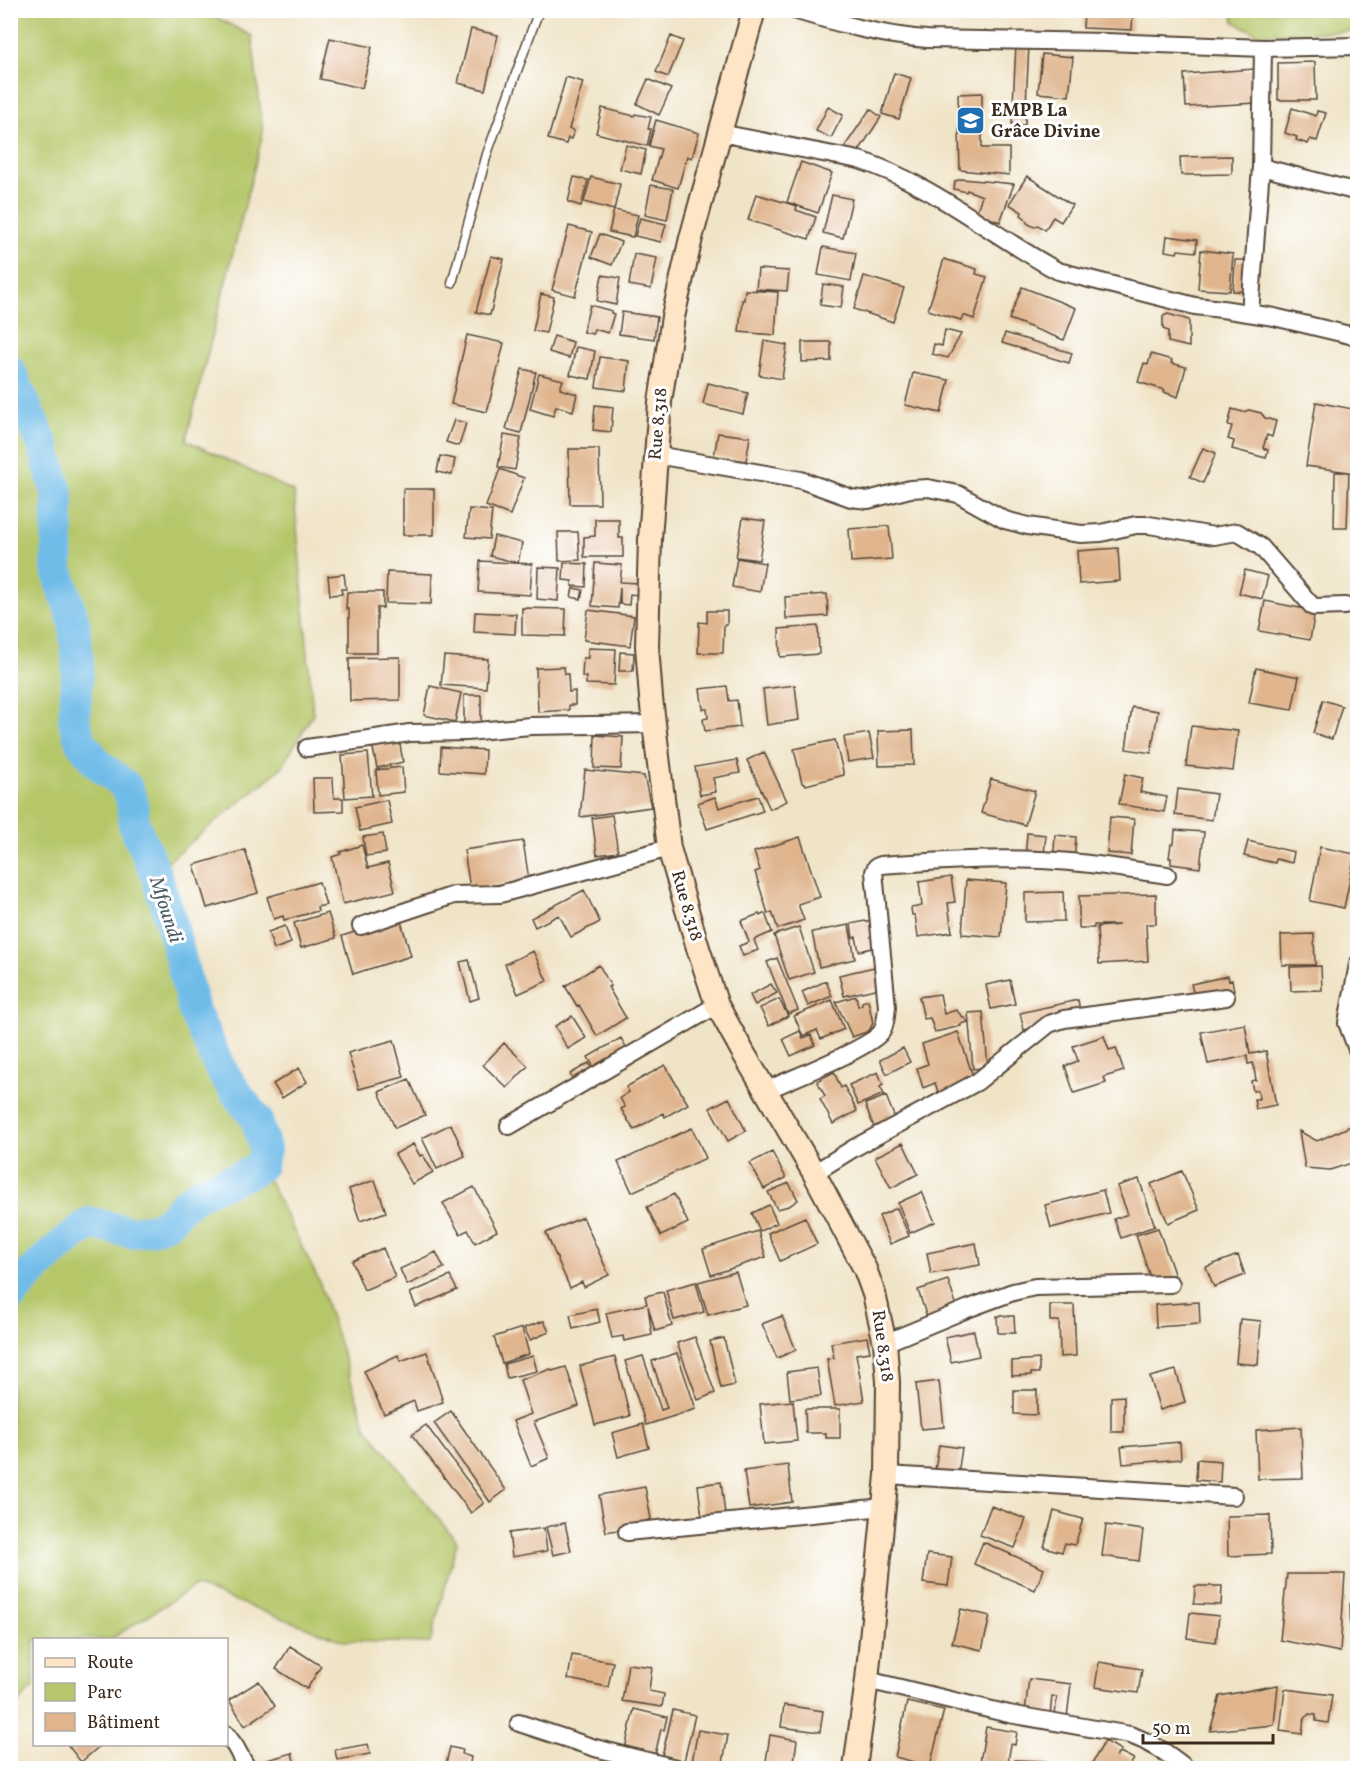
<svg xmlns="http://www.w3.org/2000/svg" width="1368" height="1779" viewBox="0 0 1368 1779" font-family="Vollkorn,serif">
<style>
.green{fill:#b6c76b;stroke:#787844;stroke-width:1.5}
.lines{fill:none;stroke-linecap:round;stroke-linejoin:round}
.river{stroke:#6fbce9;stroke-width:32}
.building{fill:#e0b58e}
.service-casing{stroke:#564637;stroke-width:11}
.minor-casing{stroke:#564637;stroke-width:20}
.secondary-casing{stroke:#564637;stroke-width:26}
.service{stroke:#fff;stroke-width:8}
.minor{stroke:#fff;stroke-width:16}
.secondary{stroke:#fde5c5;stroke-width:22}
.labels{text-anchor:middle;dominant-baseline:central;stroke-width:6;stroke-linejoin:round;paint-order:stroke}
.poi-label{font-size:18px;font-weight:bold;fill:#3b2a1e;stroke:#fff;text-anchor:start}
.street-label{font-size:18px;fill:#3b2a1e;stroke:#fff}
.water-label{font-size:20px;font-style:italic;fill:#4d5d65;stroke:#fff}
</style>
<rect width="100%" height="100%" fill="#fff"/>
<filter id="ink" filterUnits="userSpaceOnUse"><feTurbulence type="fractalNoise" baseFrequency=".0167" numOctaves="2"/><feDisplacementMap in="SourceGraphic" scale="12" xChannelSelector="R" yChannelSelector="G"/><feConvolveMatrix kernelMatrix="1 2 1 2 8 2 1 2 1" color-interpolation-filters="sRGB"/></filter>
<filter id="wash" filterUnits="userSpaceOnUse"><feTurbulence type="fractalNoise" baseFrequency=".008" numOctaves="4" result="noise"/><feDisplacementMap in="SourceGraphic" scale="24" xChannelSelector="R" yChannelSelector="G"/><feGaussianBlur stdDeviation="1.35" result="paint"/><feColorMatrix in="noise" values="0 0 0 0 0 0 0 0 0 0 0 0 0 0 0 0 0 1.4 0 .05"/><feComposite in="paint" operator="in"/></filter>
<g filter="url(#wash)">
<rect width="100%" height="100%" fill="#f0e4c7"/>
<path class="green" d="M11 10 204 11 252 36 263 133 186 440 294 492 313 714 281 768 155 872 169 914 194 1011 220 1068 240 1098 256 1118 265 1149 261 1165 319 1281 366 1427 457 1542 430 1643 344 1641 195 1586 111 1639 34 1640V1688L29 1691 11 1713Z
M1232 11H1357V31L1258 34 1234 22Z"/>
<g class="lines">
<path class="river" d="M10 371 43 445 58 495 57 569 74 622 78 666 74 720 81 742 98 764 126 786 132 800 134 824 155 872 169 914 194 1011 220 1068 240 1098 256 1118 265 1149 261 1165 251 1172 201 1192 183 1205 168 1222 151 1229 131 1232 90 1223C61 1244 32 1270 10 1298"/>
</g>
<g id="blocks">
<path class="building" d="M1084 10H1133L1132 30 1083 28Z
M471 29 498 35 485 90 458 83Z
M671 36 683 41 668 77 656 72Z
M330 38 372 47 362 88 320 79Z
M1016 44 1029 45 1025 125 1012 124Z
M1042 54 1073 57 1069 96 1038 93Z
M1315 62 1316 100H1278V63Z
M1255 69 1257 103 1186 107 1184 74Z
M894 73 911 78 899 119 882 114Z
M566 77 583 82 569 129 574 131 571 139 568 138 566 144 548 139Z
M648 79 671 89 659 115 637 104Z
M982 93V148H1009V175L960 170 958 94Z
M828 107 843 115 831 138 816 131Z
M602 108 634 116 635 114 651 117 648 129H651L647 146 596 133Z
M1292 108 1316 116 1317 111 1326 113 1317 141 1310 139 1308 144 1296 140 1297 137 1285 133Z
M870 109 881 117 855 157 841 152Z
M656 120 699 133 692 158 687 156 678 188 652 180 661 149 649 146Z
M626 145 646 150 641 174 620 169Z
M1232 156V174L1181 175 1180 157Z
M801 162 832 173 818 213 787 202Z
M1027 176 1072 205 1061 222 1053 217 1045 230 1038 225 1034 227 1027 223 1025 218 1021 215 1022 212 1009 204Z
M574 177 588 180 581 206 568 202Z
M591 177 620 184 614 210 638 215 633 237 609 232 614 210 584 202Z
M962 179 1014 184 1000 222 976 213 982 196 967 190 966 192 954 189 955 181Z
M651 185 673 189 667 220 645 215Z
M756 194 797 206 796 210 816 217 809 239 748 220Z
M832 195 852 199 843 238 823 233Z
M640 218 666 224 661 242 635 236Z
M569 226 592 232 575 296 552 290Z
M600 234 621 242 612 265 591 257Z
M1167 236 1197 240 1196 252 1178 250 1177 253 1165 251Z
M823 247 856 253 851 281 818 275Z
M1201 250 1233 254 1230 291 1198 289Z
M634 254 657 258 651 289 629 285Z
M491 256 504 259 490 315 476 312Z
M944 259 977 269 976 274 987 277 974 319 963 315 961 320 928 310Z
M1235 260H1247L1246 292 1233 291Z
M758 269 789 271 787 291 756 289Z
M602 275 620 278 616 305 597 301Z
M864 276 904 288 893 322 854 309Z
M823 284 844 287 841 308 820 305Z
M1022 287 1076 308 1064 340 1009 319Z
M745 290 778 292 775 335 739 332 742 300H744Z
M541 294 554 297 546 333 533 331Z
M590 305 612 311 611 313 614 314 608 333 594 329 593 334 583 332Z
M622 312 657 317 654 339 619 334Z
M1168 314 1189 320V347L1168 342V331L1163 329V316Z
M945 330 961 334 948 358 932 354 934 344 942 346Z
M1005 333 1072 353 1069 363 1002 343Z
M467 335 504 343 487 412 451 404Z
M554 336 573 342 569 358 549 352Z
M764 341 787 345 782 379 759 375Z
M802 342H831V361L802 362Z
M576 347 595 351 590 379 570 375Z
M1151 354 1172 360 1171 363 1186 367 1178 397 1164 392 1165 390 1138 382 1144 363 1148 365Z
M600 357 629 361 626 391 596 387Z
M522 369 536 372 521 433 506 429Z
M913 373 949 380 941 413 905 405Z
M539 374 563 380 560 389 577 394 573 411 556 406 553 416 530 409Z
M708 383 748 393 743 414 703 404Z
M1316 402 1358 410V473L1349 472 1347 528H1334L1335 472H1349L1306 466Z
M595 405 613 407 611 432 593 430Z
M1232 409 1243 412 1249 410 1261 413 1265 418 1276 421 1272 437 1267 435 1263 448 1268 450 1266 458 1232 449 1234 441 1228 439 1232 426 1228 425Z
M454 420 466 423 459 446 446 442Z
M718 433 750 437 746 461 714 456Z
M504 435 521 438 515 470 498 467Z
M1203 448 1216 453 1203 483 1190 477Z
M569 449H599L600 504H570Z
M440 456 455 459 452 475 437 472Z
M500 469 524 478 510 515 486 506Z
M403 489H434V535H403Z
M469 509 492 511 489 539 466 537Z
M743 518 765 521 759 560 736 557Z
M595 519H619V538H623V557H584V537L595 536Z
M889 526 892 559 851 562 849 529Z
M558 532H578L580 560 559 561Z
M494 536 522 543 518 563 490 556Z
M1118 548 1120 581 1079 584 1077 551Z
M737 558 765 563 760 592 732 587Z
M480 561 532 564 530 595 478 592Z
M564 563 587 564 586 587 572 586V581L563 580Z
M595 563 622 565 620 582 639 583 638 595 630 594 629 605 620 604V587L618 608 592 606Z
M538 567 560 568 558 601 537 599Z
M1245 570 1268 576 1262 599 1239 593Z
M387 572 432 574 431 604 386 603Z
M344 574 346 589H341L342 594 330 595 328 576Z
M573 588 583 590 581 599 571 597Z
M347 592H383V608H377V653H349V609H346Z
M827 594 828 616 786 619 785 597Z
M1265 601 1315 611 1310 640 1259 631Z
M522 608 566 609 565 636 522 635Z
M588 610 634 616 630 646 584 640Z
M707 611H727V625H724L723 653H698L699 622 707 623Z
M475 612 516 614 515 634 474 632Z
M818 626 819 654 780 657 779 629Z
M588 648 616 649 614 685 586 684V677H582L583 658H588Z
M620 652 634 653 633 671H619Z
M444 656 488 659 486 688 441 685Z
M400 657V700L350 701 349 658Z
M564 667 565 674H568L569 692 575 691V705H569V710L538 712 536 668Z
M1256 668 1299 677 1292 710 1249 703Z
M795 685 799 720 767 725 763 689Z
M430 686 461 693 455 722 424 715Z
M727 686 729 701 737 700 740 727 705 731 703 719 708 718 707 709H703L700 689Z
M464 695H481V727H464Z
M1323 700 1342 706 1332 739 1313 733Z
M1132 707 1158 711 1151 753 1126 749Z
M1191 726 1238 731 1233 771 1186 766Z
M913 730 914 765 879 766 878 731Z
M869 733 874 758 848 762 844 737Z
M595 735 623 737 621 769 594 768Z
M399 739 403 762 377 768 372 744Z
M835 740 844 775 806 785 802 783 794 749Z
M441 747 485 750 484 774 440 771Z
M764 752 787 801 770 809 747 760Z
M368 753 372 796 345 798 342 755Z
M737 760 740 773 713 778 716 792 700 795 695 767Z
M402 767 404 792 378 795 376 770Z
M585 770 644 776 651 807 580 817Z
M1125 774 1143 778 1140 792 1167 797 1164 812 1119 804Z
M313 778H333L334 798H343V811L314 812Z
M991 779 1035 791 1025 825 981 813Z
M1178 789 1216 794 1212 820 1175 815Z
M758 796 763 811 707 829 698 803 715 797 719 808Z
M387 800 392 824 360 831 355 807Z
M612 815 618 852 597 855 592 818Z
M1110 817 1134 819 1131 855 1107 853Z
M1175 830 1204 832 1200 868 1171 864V858H1169L1171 844H1174Z
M1027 833 1046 835 1043 863 1025 861Z
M383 834 386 853 366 856 363 837Z
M1055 835 1076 837 1074 865 1053 864Z
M800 837 820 897 798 904 804 920 778 929 772 912 768 914 755 872 760 870 754 852Z
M523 841 529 880 470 889 464 850Z
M1248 841 1294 852 1292 863 1276 859 1275 863 1244 856Z
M362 845 368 868 388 863 395 891 343 904 332 857 341 854 340 852Z
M1320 847 1355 854 1344 908 1310 901Z
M245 850 258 893 207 908 194 865Z
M951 877 955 902 948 903 952 932 918 937 915 915H912L911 908 922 906 919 882Z
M966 880 1006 883 1001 937 962 934Z
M319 882 326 905 317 907 318 911 284 920 283 916 274 919 267 897Z
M584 890 600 922 571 937 559 915 535 927 531 918Z
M1063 892 1064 921 1025 922V893Z
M1156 894V924H1146L1148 961 1099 964 1097 927 1119 925H1094V928H1079V896Z
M328 913 336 938 301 948 294 923Z
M765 913 772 932 754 940 758 950 743 956 739 946 749 942 741 921 759 914 760 916Z
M400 918 411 956 353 974 342 936Z
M865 921 866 922 872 921 877 947 859 951 856 937 853 938 851 924Z
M849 925 855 959 819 967 812 932Z
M285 926 291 943 274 949 268 932Z
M799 927 814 972 789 980 774 935Z
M1314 934 1315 965H1282L1281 935Z
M533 951 547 981 518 994 505 964Z
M777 958 798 1010 788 1014 767 962Z
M469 960 479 998 470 1001 460 962Z
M599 965 611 986 608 987 626 1018 597 1036 579 1005 577 1006 565 986Z
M879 966 884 987 844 996 839 975Z
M1321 966 1322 990 1291 991 1290 967Z
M1228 976 1229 981 1232 980 1234 990 1195 999 1191 984Z
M1010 980 1015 1004 991 1009 986 985Z
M826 981 832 996 808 1006 802 992Z
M771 984 777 993 755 1005 750 995Z
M940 994 944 1014 956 1010 968 1022 960 1024 961 1026 935 1032 930 1018 924 1019 919 997Z
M856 996 858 1006 862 1005V1002L868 1000 873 1023 869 1031 852 1037 836 1002Z
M779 999 788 1016 769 1026 760 1008Z
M832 1000 844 1029 821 1039 817 1030 803 1036 794 1016Z
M1078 1000 1081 1017 1024 1030 1020 1013Z
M983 1012 988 1067 973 1069 968 1013Z
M572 1016 586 1038 568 1049 555 1026Z
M1245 1024 1250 1054 1266 1051 1276 1105 1256 1109 1254 1099H1259L1258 1090 1253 1091 1251 1081 1256 1080 1253 1063 1248 1064 1247 1056 1208 1064 1201 1032Z
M800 1031 803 1038 811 1035 815 1045 791 1056 783 1039Z
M958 1032 976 1085 940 1097 935 1083 923 1088 917 1068 928 1064 922 1044Z
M1104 1036 1109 1050 1116 1048 1124 1071 1104 1077 1106 1083 1074 1093 1065 1066 1078 1061 1073 1046Z
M621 1038 634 1061 601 1080 588 1057Z
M394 1040 404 1077 359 1089 348 1053Z
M504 1043 528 1066 507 1088 483 1065Z
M903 1048 910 1062 887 1074 880 1060Z
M589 1063 599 1081 580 1092 570 1074Z
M665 1065 688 1104 665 1117 663 1113 634 1130 621 1109 625 1107 620 1098 629 1092 626 1087Z
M299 1068 307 1082 282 1098 273 1084Z
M834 1072 841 1088 844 1086 857 1111 833 1124 820 1099 825 1096 817 1081Z
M878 1072 883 1085 880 1087 884 1094 858 1105 849 1085Z
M409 1079 425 1115 395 1128 379 1092Z
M886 1096 898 1126 877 1135 865 1104Z
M729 1098 746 1131 728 1141 710 1108Z
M1358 1123V1161L1330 1170 1305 1168 1299 1131 1317 1141Z
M451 1124 465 1156 437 1169 422 1138Z
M692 1128 706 1158 632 1192 618 1162Z
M903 1143 918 1174 891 1188 875 1157Z
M413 1144 420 1156 423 1155 433 1172 412 1184 395 1154Z
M772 1152 786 1178 764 1189 750 1163Z
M1182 1171 1199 1210 1168 1223 1151 1184Z
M1139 1179 1155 1226 1121 1238 1114 1219 1128 1214 1117 1186Z
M375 1180 386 1212 360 1221 349 1189Z
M789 1183 798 1200 789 1206 777 1209 768 1192Z
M474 1187 497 1231 475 1243 468 1230 460 1234 443 1203Z
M1103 1190 1109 1213 1051 1228 1045 1205Z
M922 1192 935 1222 910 1233 898 1203Z
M674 1194 688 1223 661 1236 647 1207Z
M769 1205 777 1223 760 1231 752 1213Z
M897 1208 909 1236 890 1244 879 1216Z
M583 1217 609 1275 584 1287 582 1282 570 1288 546 1233Z
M805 1217 817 1244 780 1261 768 1233Z
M1158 1228 1176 1279 1153 1286 1136 1235Z
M758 1231 766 1257 711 1275 703 1249Z
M976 1243 980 1265 931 1274 927 1253Z
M383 1248 395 1277 364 1290 352 1261Z
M436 1252 444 1268 407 1285 400 1269Z
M1238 1255 1245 1275 1214 1287 1206 1267Z
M736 1272 746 1305 708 1315 698 1282Z
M450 1276 457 1290 416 1307 410 1293Z
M948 1280 959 1314 929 1324 918 1290Z
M696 1282 704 1312 674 1320 666 1290Z
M663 1292 672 1326 655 1331 648 1306 652 1335 624 1341 623 1336 612 1338 606 1313 647 1304 645 1296Z
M1199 1302 1200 1324 1156 1327 1155 1305Z
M1050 1305H1074L1076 1356 1060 1357 1059 1321H1050Z
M597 1309 600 1322 573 1329 570 1315Z
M782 1316 796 1350 777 1358 762 1324Z
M997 1316H1014L1015 1333H998Z
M1240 1319 1261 1321 1258 1365 1236 1363Z
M544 1321 549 1332 530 1340 524 1328Z
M522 1328 529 1354 502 1363 494 1337Z
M974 1331 979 1356 951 1362 945 1337Z
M695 1337 715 1393 698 1400 677 1343Z
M867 1337 870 1352 856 1354 864 1401 835 1406 827 1359 834 1358 831 1343Z
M724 1338 735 1385 721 1388 710 1341Z
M427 1352 443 1402 417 1411 414 1401 384 1414 364 1371 398 1355 400 1361Z
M677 1353 696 1409 646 1425 625 1361 643 1356 661 1410 667 1408 652 1361Z
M533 1356 537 1371 507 1378 504 1364Z
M615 1357 630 1416 595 1425 580 1366Z
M1039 1359V1373H1031V1375L1012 1376V1361Z
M566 1367 579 1406 534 1422 549 1458 531 1466 513 1421 531 1414 520 1380 551 1369 552 1371Z
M817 1368 821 1396 790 1399 787 1372Z
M1176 1370 1185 1402 1160 1410 1150 1377Z
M939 1381 944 1427 921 1429 916 1384Z
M1014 1390H1037V1415L1014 1414Z
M1124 1396V1432H1111V1397Z
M793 1401 797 1441 764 1444 760 1404Z
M805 1409H840V1438H826V1433H806Z
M451 1411 506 1490 490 1502 434 1423Z
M643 1424 649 1448 618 1457 612 1433Z
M426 1425 484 1503 471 1513 412 1435Z
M1301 1427 1303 1478 1258 1479 1256 1430Z
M1180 1442 1181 1459 1123 1464 1121 1447Z
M939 1445 962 1448 957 1481 934 1477Z
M1197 1459 1221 1461 1220 1482 1196 1480Z
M788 1465 792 1502 749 1508 744 1471Z
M721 1482 725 1514 702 1517 698 1485Z
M645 1487 651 1519 648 1520 647 1525 606 1532 599 1495Z
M991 1506 1026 1519 1015 1548 980 1535Z
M1054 1511 1083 1519 1075 1545 1065 1543 1062 1552 1044 1547Z
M1270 1515 1271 1554 1228 1556 1227 1516Z
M565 1523 571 1551 553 1555 546 1527Z
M1106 1525 1143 1530 1139 1561 1102 1556Z
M544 1528 547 1551 512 1557 509 1533Z
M983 1542 1044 1569 1035 1590 974 1564Z
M927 1554 952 1557 948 1586 923 1583Z
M1287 1574H1345L1340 1652 1280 1640Z
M1195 1586H1222L1221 1605 1194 1604Z
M1350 1604H1358V1647L1351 1648Z
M961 1609 990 1616 982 1650 952 1643Z
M1190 1613 1219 1616 1216 1642 1187 1638Z
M290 1646 321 1666 307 1689 276 1669Z
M572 1655 613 1662 608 1687 568 1679Z
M1099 1662 1142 1669 1138 1693 1095 1687Z
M628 1664 652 1667 649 1691 664 1694 662 1707 622 1701Z
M1029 1679 1071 1684 1067 1717 1055 1715 1057 1697 1052 1696 1050 1715 1025 1712Z
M259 1681 275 1706 245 1726 229 1700Z
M1278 1685 1274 1725 1210 1731 1220 1696Z
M1285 1689 1332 1695 1328 1723 1316 1721V1715L1309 1714 1304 1719 1302 1734 1280 1731Z
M907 1702 944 1710 930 1766 895 1757Z
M784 1705 823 1711 820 1732 781 1727Z
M634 1709 667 1717 664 1730 661 1729 654 1760 624 1753Z
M673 1710 695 1715 684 1761 662 1756Z
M986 1727 1017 1732 1015 1745 1011 1744 1007 1768H979Z
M698 1730 728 1735 722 1768 691 1767Z
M770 1735 797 1740 793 1768H765Z
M1105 1741 1121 1750 1116 1757 1120 1752 1134 1759 1128 1768H1089Z
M67 1744H102L81 1762Z
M368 1744 370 1754 337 1760 335 1750Z
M450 1747 463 1750 462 1754 471 1757 469 1768H445Z
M292 1753 296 1768H262L260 1762Z
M1015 1760 1046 1761V1768H1014Z"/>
</g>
</g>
<g filter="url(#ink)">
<use href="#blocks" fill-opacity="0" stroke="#564637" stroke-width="1.5"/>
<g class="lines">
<defs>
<path id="service" d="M452 283 487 154 539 10"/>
<path id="minor" d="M794 10C837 23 882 36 927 39L1106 42 1263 48 1358 46
M720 133 859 160C932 183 991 235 1058 271L1195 306 1222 309 1274 317 1358 337
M1261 167 1358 192
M1250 313 1261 167 1263 48
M656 455 801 480 851 498 868 500 910 489 928 488 958 494 1005 520 1028 526 1081 534 1101 533 1136 525H1149L1214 536 1237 532 1261 547 1313 607 1345 606
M307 748 410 733 467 732 531 726 654 724
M361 926 454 895 500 894 669 848
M1358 964 1347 1023 1358 1052
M765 1091C787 1080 872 1048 882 1031 886 1024 886 1015 887 1007L874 872 876 867 881 865C939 861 998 857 1057 861 1094 863 1131 870 1167 875
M509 1126 717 1005
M814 1173 854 1148 977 1082 1049 1024 1064 1019 1226 997
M885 1343 967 1309 1013 1292 1035 1287 1171 1284
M887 1475 1234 1496
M627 1532 884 1507
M867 1680 1009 1714 1130 1735C1153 1743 1167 1753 1186 1768
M519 1723 595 1748 676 1768
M226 1734 235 1746 247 1768"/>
<path id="secondary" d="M754 10 691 238 673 317 660 402 650 539 647 646 651 698 669 848 698 948 717 1005 744 1054 814 1173 865 1269 874 1294 885 1343 888 1382 887 1475 867 1680 855 1768"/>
</defs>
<use href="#service" class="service-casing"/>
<use href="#minor" class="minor-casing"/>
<use href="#secondary" class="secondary-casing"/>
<use href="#service" class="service"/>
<use href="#minor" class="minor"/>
<use href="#secondary" class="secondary"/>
</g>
</g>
<defs>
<symbol id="school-square" viewBox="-11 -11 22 22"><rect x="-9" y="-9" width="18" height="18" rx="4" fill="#1f6fb2" stroke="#fff"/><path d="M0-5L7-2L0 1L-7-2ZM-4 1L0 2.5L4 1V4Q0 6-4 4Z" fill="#fff"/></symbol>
</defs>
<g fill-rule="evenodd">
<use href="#school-square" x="954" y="104" width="33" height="33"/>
</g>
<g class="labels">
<g class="poi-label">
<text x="991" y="111">EMPB La<tspan x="991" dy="21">Grâce Divine</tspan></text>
</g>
<g class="street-label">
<text transform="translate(659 424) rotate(-85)">Rue 8.318</text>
<text transform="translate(686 906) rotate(74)">Rue 8.318</text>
<text transform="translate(882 1346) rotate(82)">Rue 8.318</text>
</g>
<g class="water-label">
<text transform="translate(165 910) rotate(72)">Mfoundi</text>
</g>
</g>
<rect width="1368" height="1779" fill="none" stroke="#fff" stroke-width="36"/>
<rect x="33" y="1638" width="195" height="108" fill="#ffffff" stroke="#b1aaa5" stroke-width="1.5"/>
<rect x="45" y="1658" width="30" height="9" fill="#fde5c5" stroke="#b1aaa5" stroke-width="1.5"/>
<text x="87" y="1668" font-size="18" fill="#3b2a1e">Route</text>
<rect x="45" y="1683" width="30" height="18" fill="#b6c76b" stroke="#b1aaa5" stroke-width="1.5"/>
<text x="87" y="1698" font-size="18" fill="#3b2a1e">Parc</text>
<rect x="45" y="1713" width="30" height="18" fill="#e0b58e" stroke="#b1aaa5" stroke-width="1.5"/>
<text x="87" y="1728" font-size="18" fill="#3b2a1e">Bâtiment</text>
<path d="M1143 1734v9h130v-9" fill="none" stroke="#3b2a1e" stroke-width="3"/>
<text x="1152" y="1734" font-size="18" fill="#3b2a1e" stroke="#ffffff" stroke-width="4.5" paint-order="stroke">50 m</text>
</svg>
